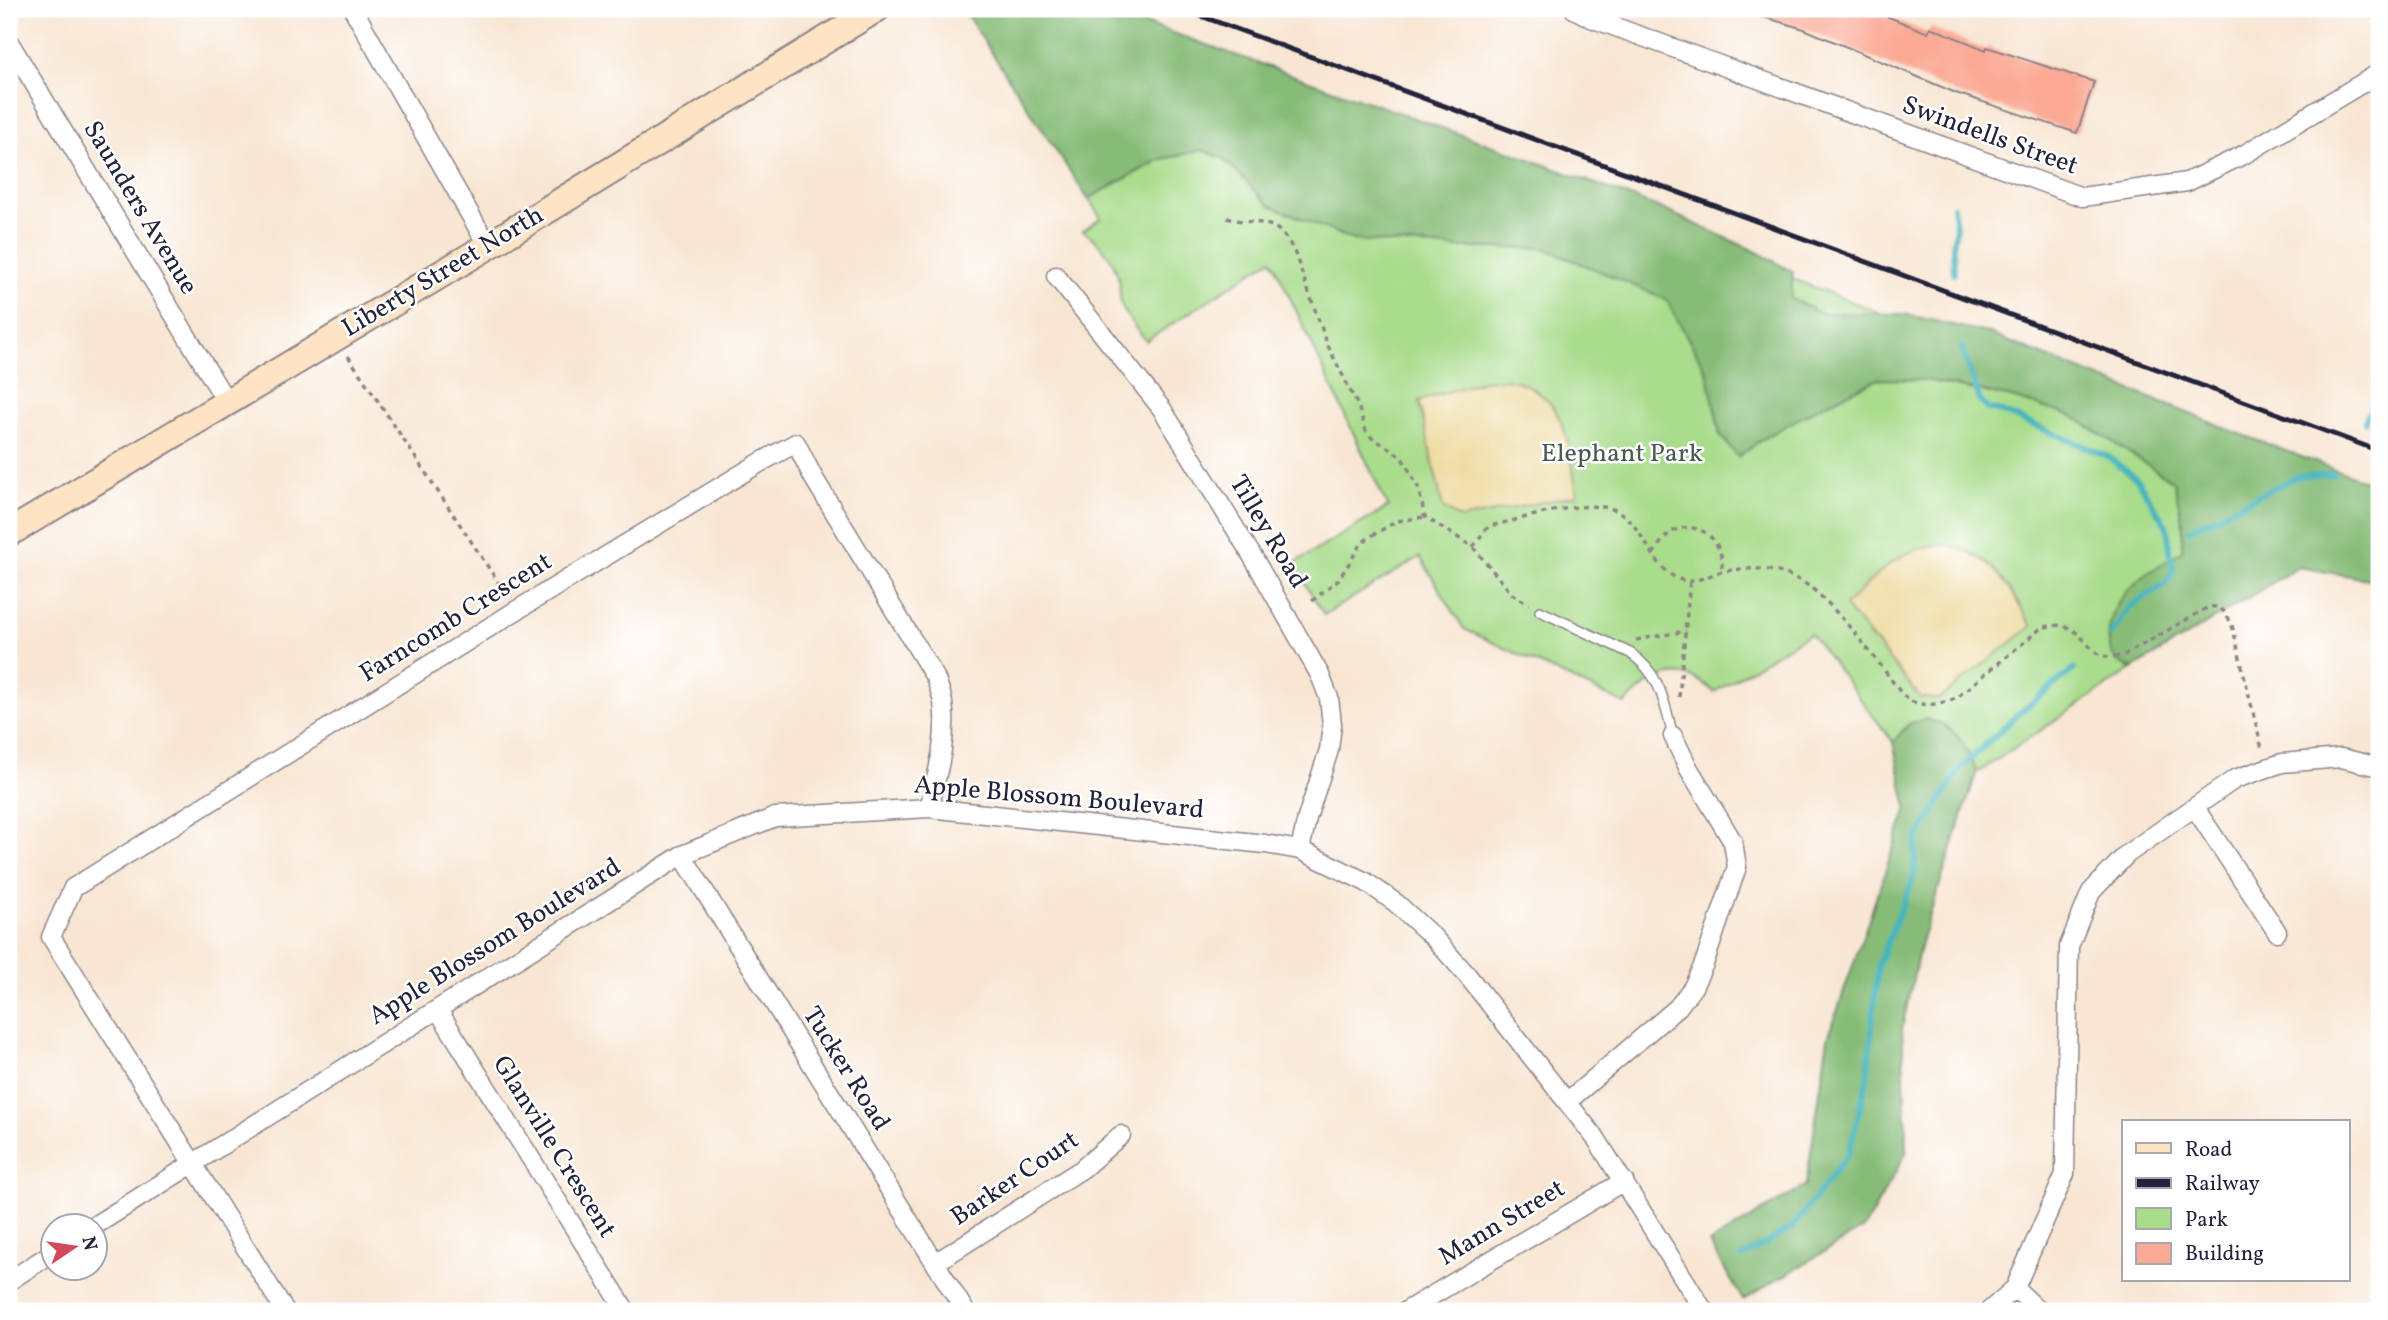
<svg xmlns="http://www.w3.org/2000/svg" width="2388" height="1320" viewBox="0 0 2388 1320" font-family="Vollkorn,serif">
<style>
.green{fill:#a9dc8b;stroke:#667f63;stroke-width:2}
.forest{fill:#86bc77;stroke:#546f59;stroke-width:2}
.sand{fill:#eeda9e;stroke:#887e6c;stroke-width:2}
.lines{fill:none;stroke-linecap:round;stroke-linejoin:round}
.stream{stroke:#46b5be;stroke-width:6}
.building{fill:#fbaa96}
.lane-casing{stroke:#8d8487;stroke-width:12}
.street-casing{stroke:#8d8487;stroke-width:21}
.secondary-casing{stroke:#8d8487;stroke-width:30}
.path{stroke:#8d8487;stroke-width:3.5;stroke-dasharray:5 5;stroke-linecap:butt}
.lane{stroke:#fff;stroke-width:9}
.street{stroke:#fff;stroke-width:18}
.secondary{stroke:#fee4c5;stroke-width:26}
.rail{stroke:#22223b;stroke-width:5}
.labels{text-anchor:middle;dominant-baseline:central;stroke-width:5;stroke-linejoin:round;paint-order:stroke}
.street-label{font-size:26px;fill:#22223b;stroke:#fff}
.park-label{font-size:26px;fill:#4a5a53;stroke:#fff}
</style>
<rect width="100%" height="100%" fill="#fff"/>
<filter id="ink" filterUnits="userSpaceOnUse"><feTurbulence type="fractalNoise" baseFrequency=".0143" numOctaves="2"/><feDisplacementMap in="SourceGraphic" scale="14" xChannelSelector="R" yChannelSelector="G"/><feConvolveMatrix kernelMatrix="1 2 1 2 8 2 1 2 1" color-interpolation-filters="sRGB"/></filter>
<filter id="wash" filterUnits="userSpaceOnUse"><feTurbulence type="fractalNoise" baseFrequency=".00686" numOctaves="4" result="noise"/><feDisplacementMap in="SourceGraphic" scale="28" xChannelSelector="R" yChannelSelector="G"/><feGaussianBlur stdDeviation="1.57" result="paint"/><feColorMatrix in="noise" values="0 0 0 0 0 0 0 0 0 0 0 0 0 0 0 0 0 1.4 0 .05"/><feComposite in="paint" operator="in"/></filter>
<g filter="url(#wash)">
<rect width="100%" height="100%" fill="#f8e6d3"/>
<path class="green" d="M963 9H1096L2379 506V517L2132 669 1980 771 1893 742 1810 633 1714 692C1681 661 1652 675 1625 704L1464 629 1420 557 1324 615 1293 564 1388 507 1272 259 1146 341C1137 329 1125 317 1121 303 1119 296 1120 288 1119 280 1115 260 1099 241 1083 231L1101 218Z"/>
<path class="forest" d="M963 9H1105L1513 153 1660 208 1759 253 1793 272 1791 299 1821 313 1904 314 1987 333 2235 432 2379 486V581L2298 567 2132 669C2128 667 2120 664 2117 661 2102 644 2109 616 2121 599 2134 578 2162 565 2182 551L2183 525 2174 482 2072 416 2008 397 1925 380 1878 379 1823 405 1761 440 1738 457 1720 435 1708 374 1666 299 1544 248H1460L1353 240 1269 205 1223 158 1202 150 1159 160 1088 199Z
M1926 719C1960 728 1962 742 1977 771L1921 942 1902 1028 1907 1151 1864 1228 1743 1300 1709 1243 1806 1185 1828 1038 1907 808 1893 742 1909 724Z"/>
<path class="sand" d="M1506 379C1566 389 1569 445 1577 495L1461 519 1443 508 1419 401 1483 381Z
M1942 544C1996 554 2005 584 2032 626L1939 699 1920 697 1845 606C1876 576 1897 548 1942 544Z"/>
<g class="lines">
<path class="stream" d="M1953 206 1956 226 1953 247 1954 274
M1962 348 1980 401 1988 409 2002 412 2107 456 2137 479 2167 527 2173 571 2166 583 2128 608 2111 635
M2365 421 2379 391
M2189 530 2298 476 2333 474
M1742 1257 1792 1228 1849 1153 1867 1080 1878 965 1914 877 1916 840 1960 769 2019 713 2074 669"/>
</g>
<g id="blocks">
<path class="building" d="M1751 9H1869L1928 33 1930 27 1986 50 1987 47 2094 82 2077 133 1956 93 1804 29 1750 13Z"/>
</g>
</g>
<g filter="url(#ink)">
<use href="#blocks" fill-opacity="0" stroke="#8d8487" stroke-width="2"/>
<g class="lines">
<defs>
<path id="lane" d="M1540 611 1630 653C1661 674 1664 702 1673 736"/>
<path id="street" d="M353 9 488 246
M1574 9 1591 18 2082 197 2187 182 2245 154 2379 73
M9 42 226 401
M1056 276 1162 409 1254 559 1320 675 1329 698 1332 724 1329 750 1307 818 1300 850
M2195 808 2277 932
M682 855 965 1311
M438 1010 626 1311
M1568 1101 1678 1007 1693 987 1704 964 1737 867 1733 842 1689 769 1673 736
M94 1226 682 855 775 817 929 808 1265 844 1300 850 1366 882 1396 903 1433 937 1467 975 1597 1140 1704 1311
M935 1263 1082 1169 1121 1135
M9 1281 52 1253
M2015 1288 2039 1311
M285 1311 51 937 73 888 517 610 761 462 796 443 813 477 935 677C938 685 942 694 943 703 948 738 937 775 929 808
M1406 1311 1624 1181
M1989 1311 2015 1288 2065 1174 2069 946 2091 892 2127 854 2235 779 2282 763 2341 758 2379 767"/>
<path id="secondary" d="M9 533 488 246 876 9"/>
</defs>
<use href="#lane" class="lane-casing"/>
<use href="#street" class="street-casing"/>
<use href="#secondary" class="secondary-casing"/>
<path class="path" d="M1227 218C1262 227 1274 214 1294 251L1328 346 1358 406 1366 431 1372 438 1394 451 1404 461 1418 487 1425 517 1473 547 1512 594 1529 604
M348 356 506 594
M1473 547 1486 529 1494 525C1527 518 1577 501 1609 508 1645 516 1651 580 1689 581 1699 581 1710 575 1720 572 1754 565 1788 568 1815 591 1840 613 1862 642 1882 667 1890 677 1899 693 1909 700 1923 708 1942 704 1956 698L2040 629C2089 610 2081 671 2126 654L2207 608C2222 602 2229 617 2233 629L2262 749
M1653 554C1658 547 1663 538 1670 533 1698 515 1728 544 1721 572
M1312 601 1339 579 1362 543 1371 536 1397 521 1425 517
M1636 640 1686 631
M1679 697 1690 581"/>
<use href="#lane" class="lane"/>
<use href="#street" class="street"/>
<use href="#secondary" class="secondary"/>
<path class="rail" d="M1182 9 2379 451"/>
</g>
</g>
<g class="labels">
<g class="street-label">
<text transform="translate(1990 136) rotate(20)">Swindells Street</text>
<text transform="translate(140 208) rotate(59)">Saunders Avenue</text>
<text transform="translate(443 272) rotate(-31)">Liberty Street North</text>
<text transform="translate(1268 532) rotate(59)">Tilley Road</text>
<text transform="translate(456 618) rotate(-32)">Farncomb Crescent</text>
<text transform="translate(1059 798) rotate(5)">Apple Blossom Boulevard</text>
<text transform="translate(495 942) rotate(-32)">Apple Blossom Boulevard</text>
<text transform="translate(846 1069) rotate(58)">Tucker Road</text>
<text transform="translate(554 1147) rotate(58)">Glanville Crescent</text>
<text transform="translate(1015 1179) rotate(-34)">Barker Court</text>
<text transform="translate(1502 1223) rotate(-31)">Mann Street</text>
</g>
<g class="park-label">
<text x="1622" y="454">Elephant Park</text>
</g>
</g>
<rect width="2388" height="1320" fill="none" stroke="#fff" stroke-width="35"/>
<rect x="2122" y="1120" width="228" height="161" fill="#ffffff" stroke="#a7a7b1" stroke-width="2"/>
<rect x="2136" y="1143" width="35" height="10" fill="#fee4c5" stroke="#a7a7b1" stroke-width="2"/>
<text x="2185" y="1156" font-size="21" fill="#22223b">Road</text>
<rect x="2136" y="1178" width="35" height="10" fill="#22223b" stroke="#a7a7b1" stroke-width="2"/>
<text x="2185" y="1190" font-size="21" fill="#22223b">Railway</text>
<rect x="2136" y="1208" width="35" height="21" fill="#a9dc8b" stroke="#a7a7b1" stroke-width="2"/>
<text x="2185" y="1226" font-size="21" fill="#22223b">Park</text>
<rect x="2136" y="1243" width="35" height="21" fill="#fbaa96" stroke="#a7a7b1" stroke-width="2"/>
<text x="2185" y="1260" font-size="21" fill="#22223b">Building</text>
<g transform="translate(74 1247) rotate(77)"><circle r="33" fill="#ffffff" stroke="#a7a7b1" stroke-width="2"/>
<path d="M0-5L12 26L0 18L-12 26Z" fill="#d1495b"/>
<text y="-10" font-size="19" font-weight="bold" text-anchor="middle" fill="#22223b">N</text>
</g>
</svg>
